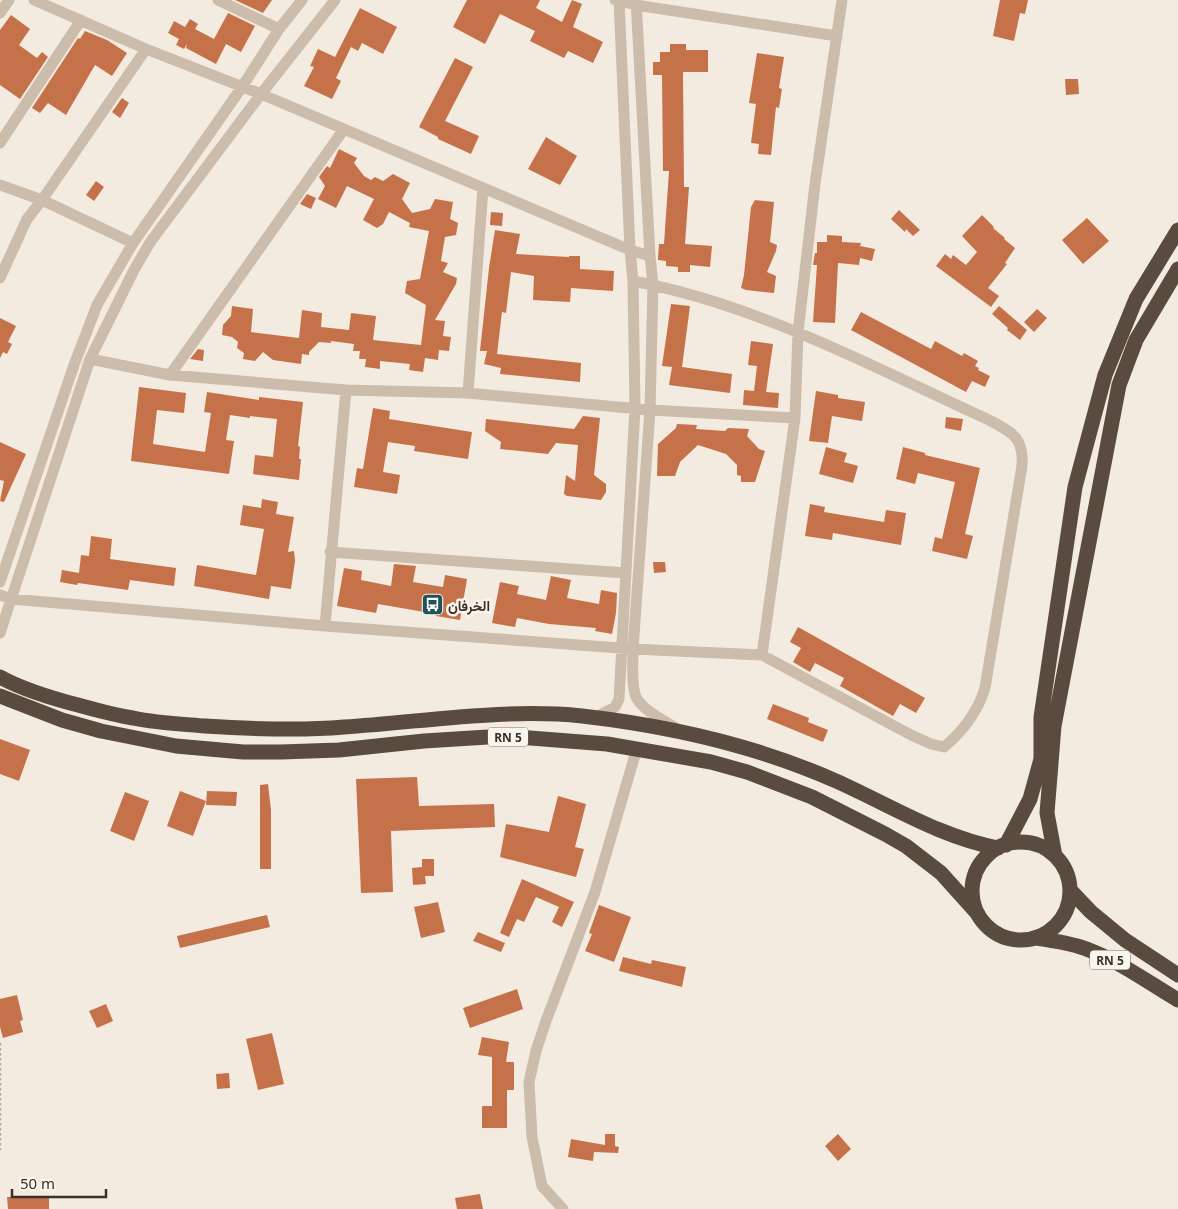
<svg xmlns="http://www.w3.org/2000/svg" width="1178" height="1209" viewBox="0 0 1178 1209" font-family="'Noto Sans',Vazirmatn,sans-serif">
<style>
.building{fill:#c5724b}
.lines{fill:none;stroke-linecap:round;stroke-linejoin:round}
.path{stroke:#b7a695;stroke-width:2.5;stroke-dasharray:2.5 2.5;stroke-linecap:butt}
.street{stroke:#cbbcab;stroke-width:11}
.highway{stroke:#5a4b41;stroke-width:15}
.labels{text-anchor:middle;dominant-baseline:central;stroke-width:5;stroke-linejoin:round;paint-order:stroke}
.shield{fill:#faf5ec;stroke:#736b64;stroke-width:1}
.shield-label{font-size:12px;font-weight:bold;fill:#39302a}
.poi-label{font-size:14px;font-weight:bold;fill:#39302a;stroke:#faf5ec;text-anchor:start}
</style>
<rect width="100%" height="100%" fill="#f3ebdf"/>
<path class="building" d="M235 0H272L263 13Z
M467 0H540L536 8 562 22 572 0 582 4 573 27 603 42 593 63 568 51 564 58 530 41 535 31 500 14 485 44 453 27Z
M1000 0H1028L1025 14 1020 13 1014 41 993 36Z
M360 8 397 27 383 54 362 43 358 51 351 47 336 78 341 81 332 99 304 86 314 67 310 66 318 49 335 57Z
M228 13 255 26 241 52 226 44 216 64 186 48 187 44 184 49 176 45 179 39 168 33 174 21 185 27 190 19 198 24 195 29 214 39Z
M11 15 30 29 19 45 37 58 42 52 48 57 20 99 0 85V30Z
M85 31 107 40 127 53 112 76 95 65 66 115 48 103 40 113 32 108 78 38 80 39Z
M670 44H686V50H708V72H683L684 187H689L685 244 712 246 710 267 690 265V272H678V267L666 266V261L658 260V258L659 244H664L669 171H663L662 75H653V62H660V52H670Z
M757 53 784 57 779 88 782 89 779 108 776 107 771 155 758 154 759 144 751 143 756 104 749 103Z
M455 58 473 67 445 121 479 136 471 154 438 139V137L419 127Z
M1065 79H1078L1079 94 1066 95Z
M122 98 129 103 120 118 112 112Z
M546 137 577 156 560 185 528 169Z
M339 149 357 158 354 163 364 176 371 180 375 177 383 181 393 174 410 183 402 199 412 213 430 209 435 199 453 202 450 219 458 223 456 235 445 237 441 261 448 263 443 272 457 278 456 284 435 320 445 321 443 336 451 337 449 351 439 350 438 360 425 358 423 372 409 370 410 364 380 361V369L365 367 366 359H359L360 351H353L354 344 331 341V343L319 342 309 352V355L302 354 301 364 273 360 263 352 255 361 243 359 244 353 237 348 238 342 232 337 222 335 223 325 231 316 232 306 253 309 251 332 299 338 302 310 322 313 321 327 349 330 351 313 376 316 373 340 421 345 426 305 405 293 407 281 420 279 429 231 409 227 410 223 389 212 383 224 377 228 363 220 374 199 347 186 336 208 318 199 325 186 319 177 327 166 330 168Z
M96 181 104 187 94 201 86 195Z
M307 194 316 198 311 209 300 204Z
M755 200 774 202 770 242 777 245 776 251 767 272 776 276 774 293 746 290 741 288 744 275 751 207Z
M899 210 920 230 913 236 906 229 905 232 891 219Z
M491 212 503 213 502 226 490 225Z
M982 215 994 227 993 228 1005 238 1004 239 1015 248 1005 263 1007 264 988 288 999 296 991 307 936 266 945 254 951 259 953 255 966 265 977 252 962 236Z
M1087 218 1109 241 1083 264 1062 240Z
M495 230 520 234 516 254 569 257V256H580V269L614 271 613 291 571 288 570 302 533 300 534 276 511 272 506 313 502 312 497 354 581 363 580 382 500 374 501 368 484 364 487 351H480L489 268Z
M827 235 842 236V242L861 243 860 246 875 249 872 261 860 258 859 265 838 263 835 323 813 322 817 265H813L815 253H817V242H827Z
M671 304 690 306 682 367 732 374 730 393 669 385 672 367 662 366Z
M999 306 1027 330 1020 340 1007 330 1008 328 992 314Z
M1037 309 1047 318 1034 332 1024 322Z
M861 312 931 349 935 341 962 356 964 353 978 361 975 366 979 368 978 370 990 376 985 387 972 381 966 392 851 330Z
M0 318 16 326 8 342 12 344 7 354 3 352 0 358Z
M751 341 773 344 766 392 779 393 778 408 743 405 744 390 754 391 757 366 748 365Z
M198 349 204 350 203 361 190 359Z
M139 387 186 393 184 413 157 410 153 444 205 452 211 413 204 412 207 392 259 400V397L303 402 298 446 300 447 299 459H301L299 480 253 474 255 455 273 457 277 419 250 416V418L230 415 226 440 234 441 229 474 131 461Z
M816 391 838 395V398L865 402 862 421 832 416 828 443 809 441Z
M373 408 390 411 389 419 472 432 468 459 414 451 415 446 388 442 383 472 400 475 397 494 354 487 357 468 363 469Z
M583 416 600 418 594 475 606 484V492L601 500 567 496 564 494 566 475 575 481 578 445 556 443 548 454 500 449 501 442 485 431 486 419 574 429Z
M946 417 963 419 961 431 945 428Z
M677 424 697 425 696 429 725 431 728 428 749 429 747 436 759 449 765 451 755 482H741V476L737 475V465L726 454 698 445 680 462 675 476H657L658 444 676 428Z
M0 442 26 454 4 502 0 501 4 481 0 480Z
M826 447 847 453 844 462 858 466 853 483 819 474Z
M903 447 925 453V455L980 468 965 534 973 536 967 559 932 551 935 537 942 539 955 482 918 473 915 484 896 479Z
M262 499 278 502 276 514 294 517 288 552 294 551 295 561 291 589 271 586 269 599 194 586 197 565 256 575 264 529 240 525 243 505 261 508Z
M810 504 825 507 824 512 884 522 886 510 906 513 901 545 833 533 832 540 805 536Z
M91 536 112 539 110 559 176 568 174 586 130 580 128 590 78 583 77 585 60 582 62 570 79 573 81 555 89 556Z
M653 562H665L666 572 654 573Z
M394 564 416 566 413 582 443 587 445 575 467 579 460 620 436 616V614L378 604 376 613 337 606 344 568 362 571 361 580 391 586Z
M551 576 571 580 567 598 599 604 601 590 617 593 616 613 612 634 595 631 596 628 549 624 517 618 515 627 492 623 500 582 519 586 517 594 546 600Z
M798 627 925 698 916 713 900 704 893 716 840 686 844 678 815 663 810 672 793 662 801 648 790 642Z
M773 704 809 718 808 722 828 730 823 742 767 719Z
M0 739 30 750 19 781 0 774Z
M417 777 419 806 494 804 495 827 391 831 393 892 361 893 356 779Z
M268 784 271 810V869H260V785Z
M180 791 206 801 193 836 167 826Z
M207 791 237 792 236 806 206 805Z
M125 792 149 801 134 841 110 831Z
M558 796 586 804 575 847 584 849 576 877 500 857 506 824 549 832Z
M422 859H434V876H425L426 884 413 885 412 868 422 867Z
M522 879 574 902 562 927 552 922 559 907 536 897 524 922 517 919 509 937 500 933Z
M438 902 445 932 421 938 414 907Z
M599 905 631 917 614 962 585 951 592 934 589 933Z
M267 915 270 927 180 948 177 936Z
M478 932 505 943 501 952 473 941Z
M623 957 651 964 652 960 686 967 682 987 619 971Z
M517 989 523 1009 470 1028 463 1008Z
M17 995 23 1020 20 1021 23 1032 3 1038 0 1027V999Z
M106 1004 113 1021 97 1028 89 1011Z
M272 1033 284 1084 258 1090 246 1039Z
M482 1037 509 1042 506 1062H514V1090H507V1128H482V1106H492V1057L478 1055Z
M229 1073 230 1088 217 1089 216 1074Z
M605 1134H615V1146L619 1147 618 1153 594 1152 593 1161 568 1157 571 1139 605 1145Z
M838 1134 851 1149 838 1161 825 1146Z
M480 1194 483 1209H457L455 1198Z
M49 1196V1209H8L7 1197Z"/>
<g class="lines">
<path class="path" d="M0 1043V1150"/>
<path class="street" d="M34 0 146 49 261 94 630 250 650 256
M218 0 279 29
M615 0 636 5 837 36
M636 0 650 256 653 285 650 410 633 649C633 661 631 686 636 697 643 711 664 720 677 729
M0 13 9 0
M0 143 81 20
M0 185 42 200 133 243
M0 278 27 219 42 200 146 49
M90 359 170 375 346 390 468 393 650 410 795 418
M170 375 344 129
M468 393 483 188
M330 552 626 573
M0 582 74 365 97 305 133 243 242 87 279 29 302 0
M0 595 11 599 325 626 633 649 762 655 911 735 931 744 944 747C962 732 978 711 985 688L1022 466C1024 438 1013 433 991 421 875 368 760 305 633 281
M325 626 346 390
M0 633 90 359 134 270 151 241 261 94 335 0
M762 655 795 418 798 332 815 184 842 0
M594 718 615 707 619 699 635 408 633 281 630 250 619 0
M563 1209 542 1186 532 1137 529 1082 536 1051 546 1021 595 892 637 748"/>
<path class="highway" d="M0 677C24 690 51 698 78 705 96 710 114 715 133 718 157 723 181 724 205 726 251 729 298 731 344 727 423 722 503 708 582 716 670 726 755 745 836 781 890 805 940 837 998 848
M0 696 62 720 101 731 176 746 243 752H281L339 750 424 741 504 736 607 744 711 762 747 772 812 797 885 834 906 846 941 873 977 913
M972 891a49 49 0 1 1 98 0a49 49 0 1 1-98 0Z
M1006 845 1030 799 1041 759V717L1075 487 1105 375 1136 299 1178 230
M1055 856 1047 813 1054 726 1119 385 1136 340 1178 269
M1070 890 1091 912 1125 940 1178 975
M1036 938C1054 941 1072 943 1089 950 1121 962 1149 983 1178 1000"/>
</g>
<defs>
<symbol id="bus-square" viewBox="-11 -11 22 22"><rect x="-9" y="-9" width="18" height="18" rx="4" fill="#20525b" stroke="#faf5ec"/><path d="M-5-6H5V4H4V6H2V4H-2V6H-4V4H-5ZM-3.5-4V0h7V-4ZM-3.5 1.2v1.5H-2V1.2ZM2 1.2v1.5H3.5V1.2Z" fill="#fff"/></symbol>
</defs>
<g fill-rule="evenodd">
<use href="#bus-square" x="420" y="592" width="25" height="25"/>
</g>
<g class="labels">
<g class="shield">
<rect x="488" y="727.5" width="40" height="19" rx="4"/>
<rect x="1090" y="950.5" width="40" height="19" rx="4"/>
</g>
<g class="shield-label">
<text x="508" y="737">RN 5</text>
<text x="1110" y="960">RN 5</text>
</g>
<g class="poi-label">
<text x="448" y="605">الخرفان</text>
</g>
</g>
<path d="M12 1189v8h94v-8" fill="none" stroke="#39302a" stroke-width="2.5"/>
<text x="20" y="1189" font-size="15" fill="#39302a" stroke="#faf5ec" stroke-width="4" paint-order="stroke">50 m</text>
</svg>
